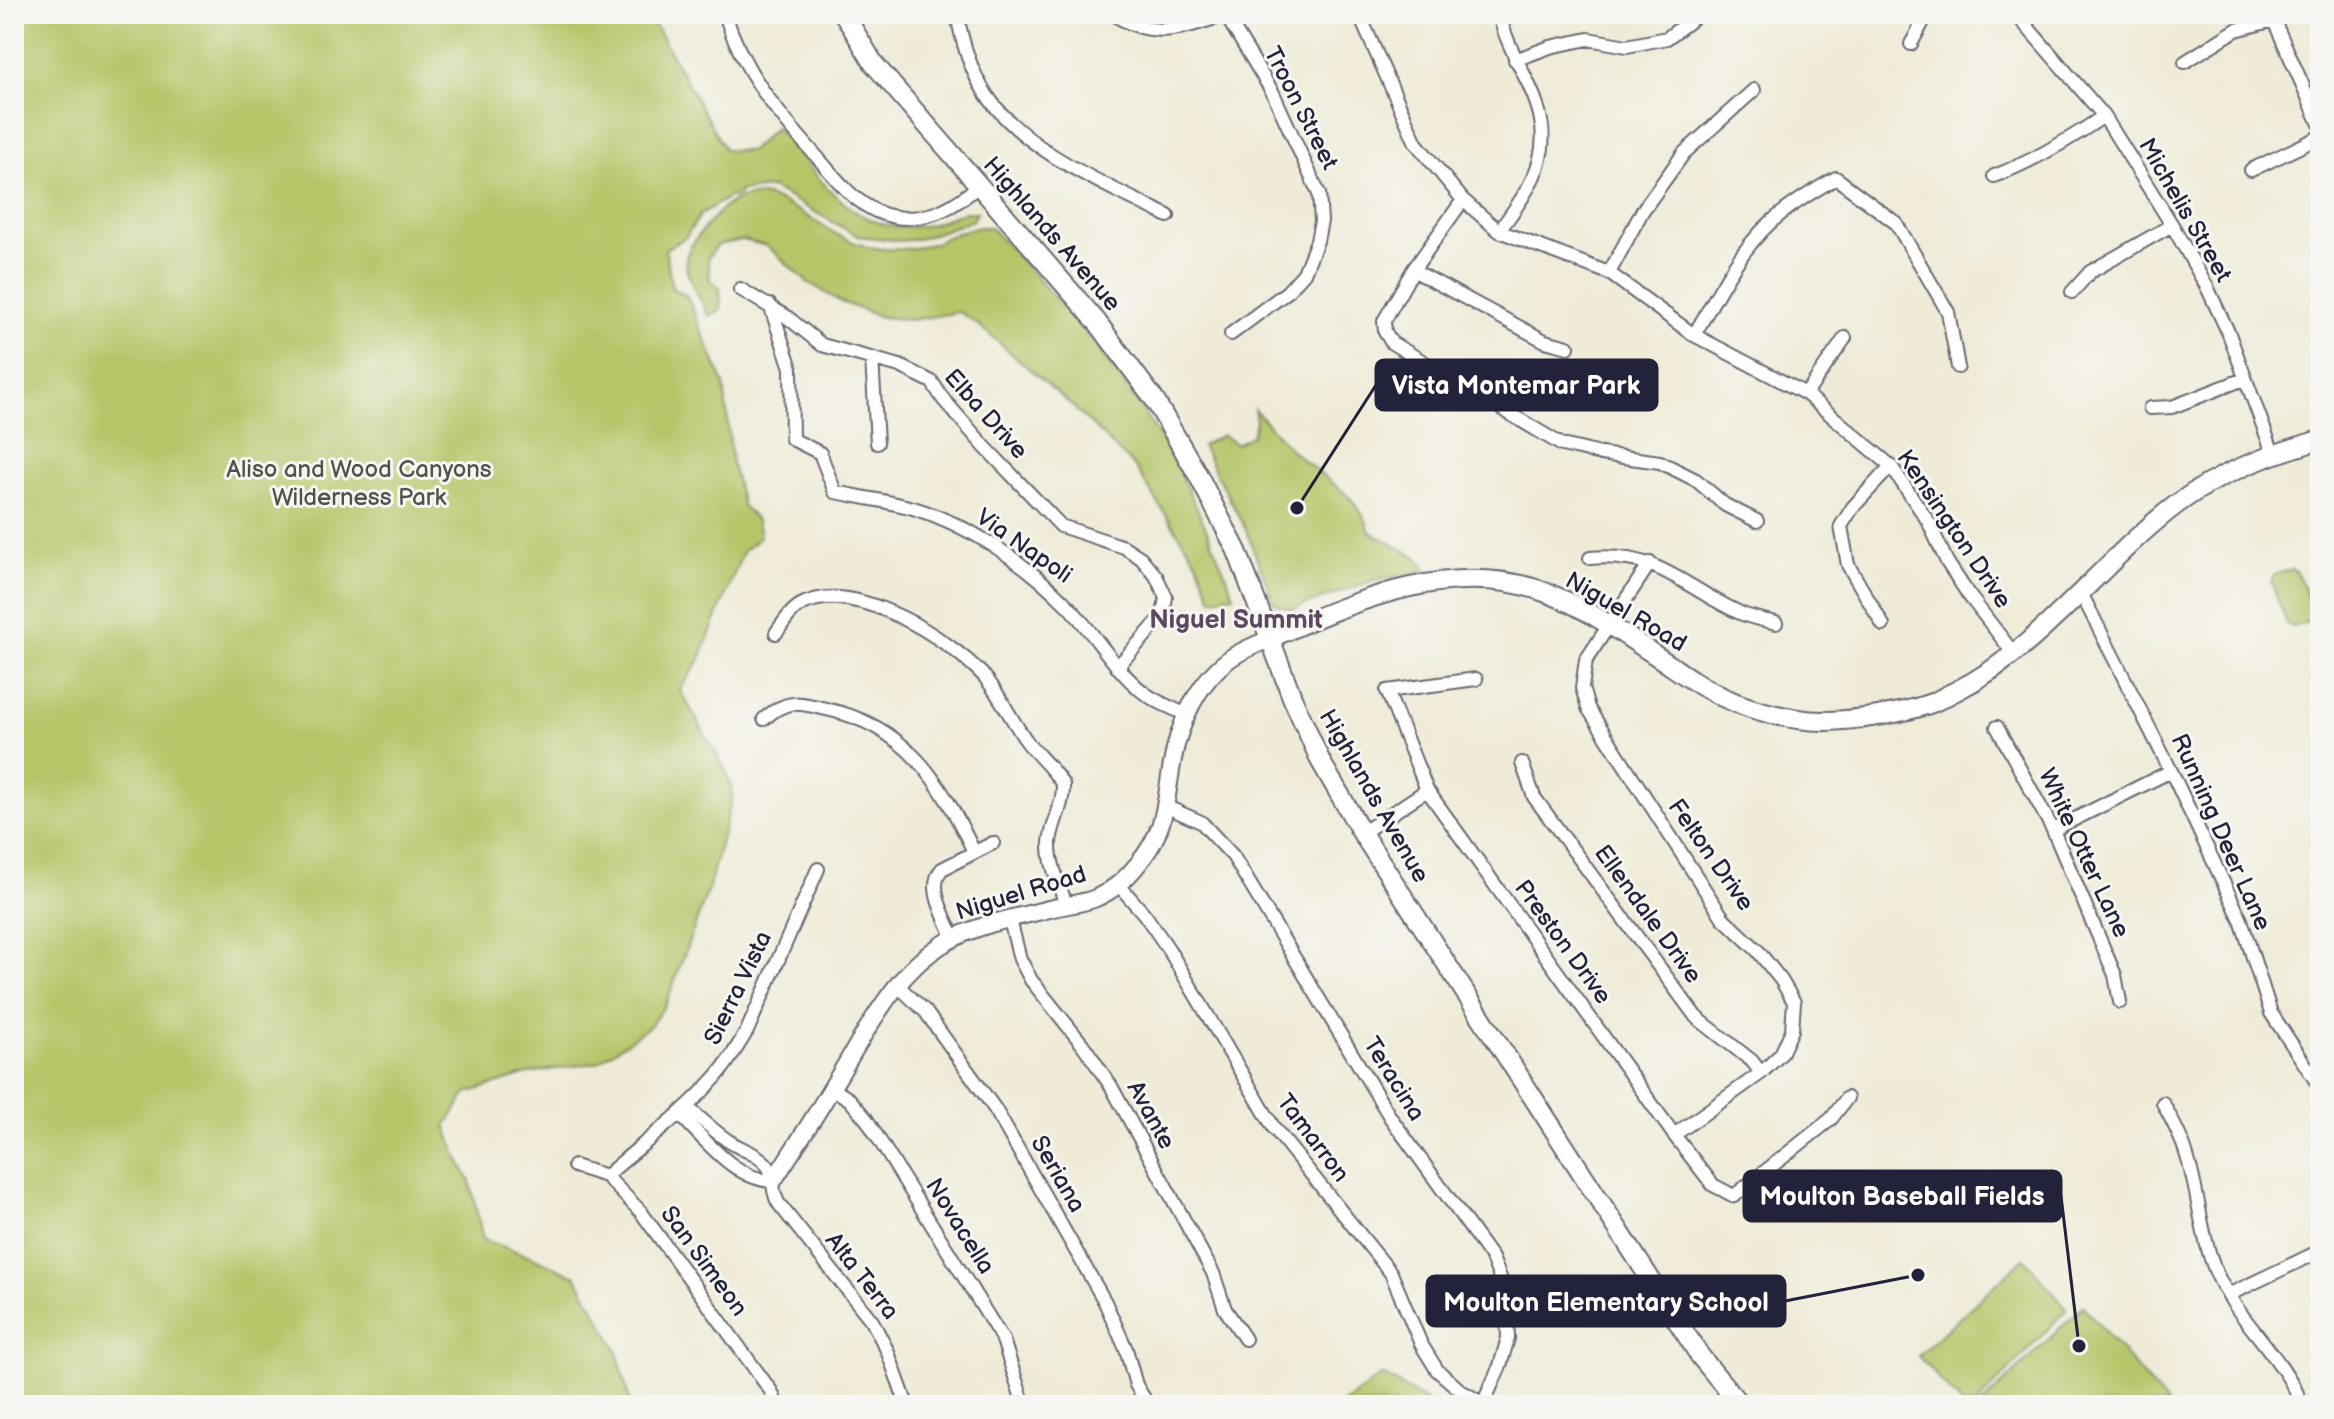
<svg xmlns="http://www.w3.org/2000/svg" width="2334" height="1419" viewBox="0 0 2334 1419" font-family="'Balsamiq Sans',sans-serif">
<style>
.green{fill:#b5c669;stroke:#6c7452;stroke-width:2}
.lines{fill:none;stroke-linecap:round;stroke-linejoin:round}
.minor-casing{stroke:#6a6872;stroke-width:16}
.tertiary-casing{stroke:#6a6872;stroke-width:20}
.secondary-casing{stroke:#6a6872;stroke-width:22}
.minor{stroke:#fff;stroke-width:12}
.tertiary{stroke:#fff;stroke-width:16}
.secondary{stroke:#fff;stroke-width:18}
.labels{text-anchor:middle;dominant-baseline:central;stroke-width:6;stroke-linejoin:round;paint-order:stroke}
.street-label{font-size:24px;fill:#22223b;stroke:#f6f6f2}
.park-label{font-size:24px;fill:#4e5349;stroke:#f6f6f2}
.neighbourhood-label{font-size:26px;font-weight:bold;fill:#5e4861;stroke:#f6f6f2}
.leader{fill:none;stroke:#22223b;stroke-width:3}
.callout-dot{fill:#22223b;stroke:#f6f6f2;stroke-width:3}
.callout{fill:#22223b;stroke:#22223b;stroke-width:3}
.callout-label{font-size:26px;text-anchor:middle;font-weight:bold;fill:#fff}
</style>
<rect width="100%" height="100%" fill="#f6f6f2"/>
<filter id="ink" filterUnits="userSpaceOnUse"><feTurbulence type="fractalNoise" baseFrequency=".0125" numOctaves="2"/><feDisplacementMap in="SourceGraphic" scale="16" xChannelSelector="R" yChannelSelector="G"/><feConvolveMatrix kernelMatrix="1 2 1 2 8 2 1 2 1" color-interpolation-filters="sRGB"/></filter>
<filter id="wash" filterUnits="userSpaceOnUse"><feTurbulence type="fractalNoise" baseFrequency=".006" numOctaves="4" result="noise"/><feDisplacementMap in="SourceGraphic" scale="32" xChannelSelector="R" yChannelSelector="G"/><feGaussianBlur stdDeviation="1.8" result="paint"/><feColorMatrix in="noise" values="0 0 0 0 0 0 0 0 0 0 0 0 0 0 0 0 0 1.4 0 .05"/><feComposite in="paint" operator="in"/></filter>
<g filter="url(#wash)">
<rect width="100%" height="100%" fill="#f0ebd7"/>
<path class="green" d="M14 14H652V20L725 150 750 151 776 127C810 165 847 228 905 227 915 227 927 227 936 223 954 217 956 211 977 212L973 220 922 238 903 241 858 236 772 188 739 191V195L729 197 701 214 685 238 665 249 672 288 687 296 724 384 732 463 742 505 757 521 760 537 743 552 699 661 680 690 726 771 733 794 709 887 666 1004 650 1026 598 1062 531 1073 467 1093 446 1126 458 1158 470 1181 483 1240 530 1256 576 1276 616 1348 631 1405H14Z
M762 195C801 205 829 238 869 247 888 251 912 250 931 244 951 236 968 226 990 227 1054 295 1117 364 1165 446 1192 493 1213 544 1234 595L1212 599 1197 562 1134 466 1071 405 976 323 959 312 912 320 881 317 841 302 806 281 767 246 743 240 718 245 708 257 710 280 720 287 721 310 709 316C702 301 684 276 686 259 688 244 719 209 732 202 741 196 752 196 762 195Z
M1254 409 1292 451 1351 498 1365 518 1370 532 1417 557 1427 572 1374 580 1291 610 1274 603 1246 530 1202 446 1222 435 1236 444 1252 435 1256 421Z
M2291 569 2297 572 2314 614 2311 621 2294 627 2287 624 2271 581 2274 575Z
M2024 1258 2067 1309 1976 1405H1963L1918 1356Z
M2083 1306 2168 1405H1981Z
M1382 1375H1383L1433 1405H1341Z"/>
</g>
<g filter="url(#ink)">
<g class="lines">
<defs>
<path id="minor" d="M725 14C742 71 779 115 818 158 839 182 861 212 895 217 928 222 955 207 979 185
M957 14C962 42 970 70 986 94 1024 152 1109 186 1168 216
M1113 14C1155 41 1181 28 1225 15
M1225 14 1273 93 1319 194 1321 221 1317 241 1304 273 1287 292 1231 334
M1359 14 1416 143 1463 200 1499 231 1609 273 1694 335 1806 394 1891 466 1928 521 1947 562 1968 594 2014 654
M1499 14C1505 39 1517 60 1528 83 1559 146 1537 179 1499 231
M2016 14 2104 116 2172 225 2208 289 2229 334 2273 453
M2271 14 2320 124
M1911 44 1924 20 1930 14
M1515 60 1550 47 1588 39 1627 46 1667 38 1699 14
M2185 62 2236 30 2274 20
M2251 170 2320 137
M1994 176C2034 161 2069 140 2104 116
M1463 200 1413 270 1384 321 1385 332 1392 343 1562 445 1601 454 1660 462 1696 480 1725 505 1757 521
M1413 270 1545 341 1568 347
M1609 273 1643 210 1684 153 1754 90
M740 289 787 317 822 345 900 366 932 382 943 399 985 447 1061 526 1124 547 1141 558 1156 576 1166 597 1163 616 1117 667
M2072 292 2090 272 2172 225
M770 305 791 368 792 439 820 453 835 492C860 497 887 501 913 508 970 525 1026 563 1067 605 1094 632 1113 668 1143 692 1155 702 1173 708 1187 715
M1694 335C1716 298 1737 253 1770 223 1790 205 1813 191 1836 178L1896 223 1948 312 1958 367
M872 358 877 443
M1806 394 1845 338
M2150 408 2172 407 2244 379
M1590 558C1660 552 1681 586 1740 613 1751 618 1764 620 1776 623
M1650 563 1586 660 1582 688 1588 708 1723 918 1757 950 1781 980 1794 1002 1792 1030 1781 1054 1761 1073 1674 1135
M2081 593 2171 771 2241 920 2271 1013 2320 1087
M1883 625 1848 565 1841 526 1853 507 1891 466
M776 633C784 622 792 608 805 603 857 580 949 639 984 676 1001 696 1012 722 1028 743 1039 757 1054 769 1063 785 1064 805 1052 823 1050 842 1049 863 1060 886 1066 905
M1476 679 1387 691 1427 790 1674 1135 1713 1185 1734 1196 1831 1119 1847 1098
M764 719C786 699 798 702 826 709 907 726 941 782 974 852
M1997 727 2053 830 2115 975 2120 1002
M1522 763 1534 797 1696 1017 1752 1061 1761 1073
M1167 807 1201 822 1233 856 1390 1117 1492 1258 1506 1292 1508 1338 1500 1366 1483 1404
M2053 830 2171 771
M1362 833 1427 790
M1118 884 1145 915 1169 950 1274 1128 1391 1273 1421 1344 1437 1370 1461 1391 1485 1405
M1010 920 1020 959 1031 980 1083 1045 1111 1086 1213 1273 1225 1309 1245 1339
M954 938C946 919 926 887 942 869L993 843
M897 985 925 1011 995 1109 1105 1302 1126 1349 1136 1385 1148 1405
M832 1088 850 1100 867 1120 1003 1340 1024 1405
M2163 1103C2171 1119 2181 1136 2186 1153 2199 1192 2200 1234 2216 1272 2237 1321 2283 1355 2302 1405
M687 1107C700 1118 713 1130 727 1140 739 1149 761 1154 769 1168 775 1180 771 1192 779 1204L872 1321 887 1350 907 1405
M679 1114C705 1139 735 1180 773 1181
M574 1166 606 1176 641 1212 771 1391 777 1405
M606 1176C642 1144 683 1114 715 1078 728 1064 737 1047 747 1031L818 869
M2228 1295 2320 1251"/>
<path id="tertiary" d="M773 1181C794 1149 815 1117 834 1084 867 1031 897 965 956 937 985 923 1018 917 1049 909 1064 905 1081 904 1096 898 1112 891 1127 878 1138 864 1166 831 1165 804 1172 764 1178 726 1197 683 1228 660 1241 650 1257 645 1271 638"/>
<path id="secondary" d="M844 14 874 64 1097 322 1154 399 1198 475 1237 551 1292 697 1321 762 1362 833 1700 1356 1740 1405
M1271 638C1357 599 1457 557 1550 594 1593 611 1632 640 1670 665 1683 674 1697 684 1711 691 1740 708 1793 722 1827 721 1858 720 1900 714 1929 704 1938 701 1947 695 1956 691 2043 647 2100 562 2177 504 2220 472 2269 455 2320 440"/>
</defs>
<use href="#minor" class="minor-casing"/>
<use href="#tertiary" class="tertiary-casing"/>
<use href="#secondary" class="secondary-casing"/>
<use href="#minor" class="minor"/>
<use href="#tertiary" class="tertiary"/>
<use href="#secondary" class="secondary"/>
</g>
</g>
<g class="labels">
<g class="street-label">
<text transform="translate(1301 108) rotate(63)">Troon Street</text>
<text transform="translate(2185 210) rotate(60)">Michelis Street</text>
<text transform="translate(1052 234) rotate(49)">Highlands Avenue</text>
<text transform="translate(986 414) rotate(48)">Elba Drive</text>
<text transform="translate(1954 529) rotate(56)">Kensington Drive</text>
<text transform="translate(1024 546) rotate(35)">Via Napoli</text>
<text transform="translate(1626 612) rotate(30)">Niguel Road</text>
<text transform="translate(1374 796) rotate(60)">Highlands Avenue</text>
<text transform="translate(2221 832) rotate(66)">Running Deer Lane</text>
<text transform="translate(2084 853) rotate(65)">White Otter Lane</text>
<text transform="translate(1711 855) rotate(55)">Felton Drive</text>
<text transform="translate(1021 893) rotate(-17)">Niguel Road</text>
<text transform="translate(1648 914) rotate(54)">Ellendale Drive</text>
<text transform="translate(1563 942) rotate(54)">Preston Drive</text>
<text transform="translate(738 988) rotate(-64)">Sierra Vista</text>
<text transform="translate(1394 1079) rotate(58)">Teracina</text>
<text transform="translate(1151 1115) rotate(61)">Avante</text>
<text transform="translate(1313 1138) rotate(53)">Tamarron</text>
<text transform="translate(1058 1174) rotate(60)">Seriana</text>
<text transform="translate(960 1226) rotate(58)">Novacella</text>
<text transform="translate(704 1261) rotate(54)">San Simeon</text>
<text transform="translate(862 1276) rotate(52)">Alta Terra</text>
</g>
<g class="park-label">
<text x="359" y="469">Aliso and Wood Canyons<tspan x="359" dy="28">Wilderness Park</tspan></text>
</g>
<g class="neighbourhood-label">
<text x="1236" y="620">Niguel Summit</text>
</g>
</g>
<path class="leader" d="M1297 508L1376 385M2079 1346L2061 1196M1918 1275L1785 1301"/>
<g class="callout-dot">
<circle cx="1297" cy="508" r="8"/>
<circle cx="2079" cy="1346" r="8"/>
<circle cx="1918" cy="1275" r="8"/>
</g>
<g class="callout">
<rect x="1376" y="360" width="281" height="50" rx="8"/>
<rect x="1744" y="1171" width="317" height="50" rx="8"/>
<rect x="1427" y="1276" width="358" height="50" rx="8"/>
</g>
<g class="callout-label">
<text x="1516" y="394">Vista Montemar Park</text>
<text x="1902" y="1205">Moulton Baseball Fields</text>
<text x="1606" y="1311">Moulton Elementary School</text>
</g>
<rect width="2334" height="1419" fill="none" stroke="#f6f6f2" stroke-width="48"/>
</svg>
